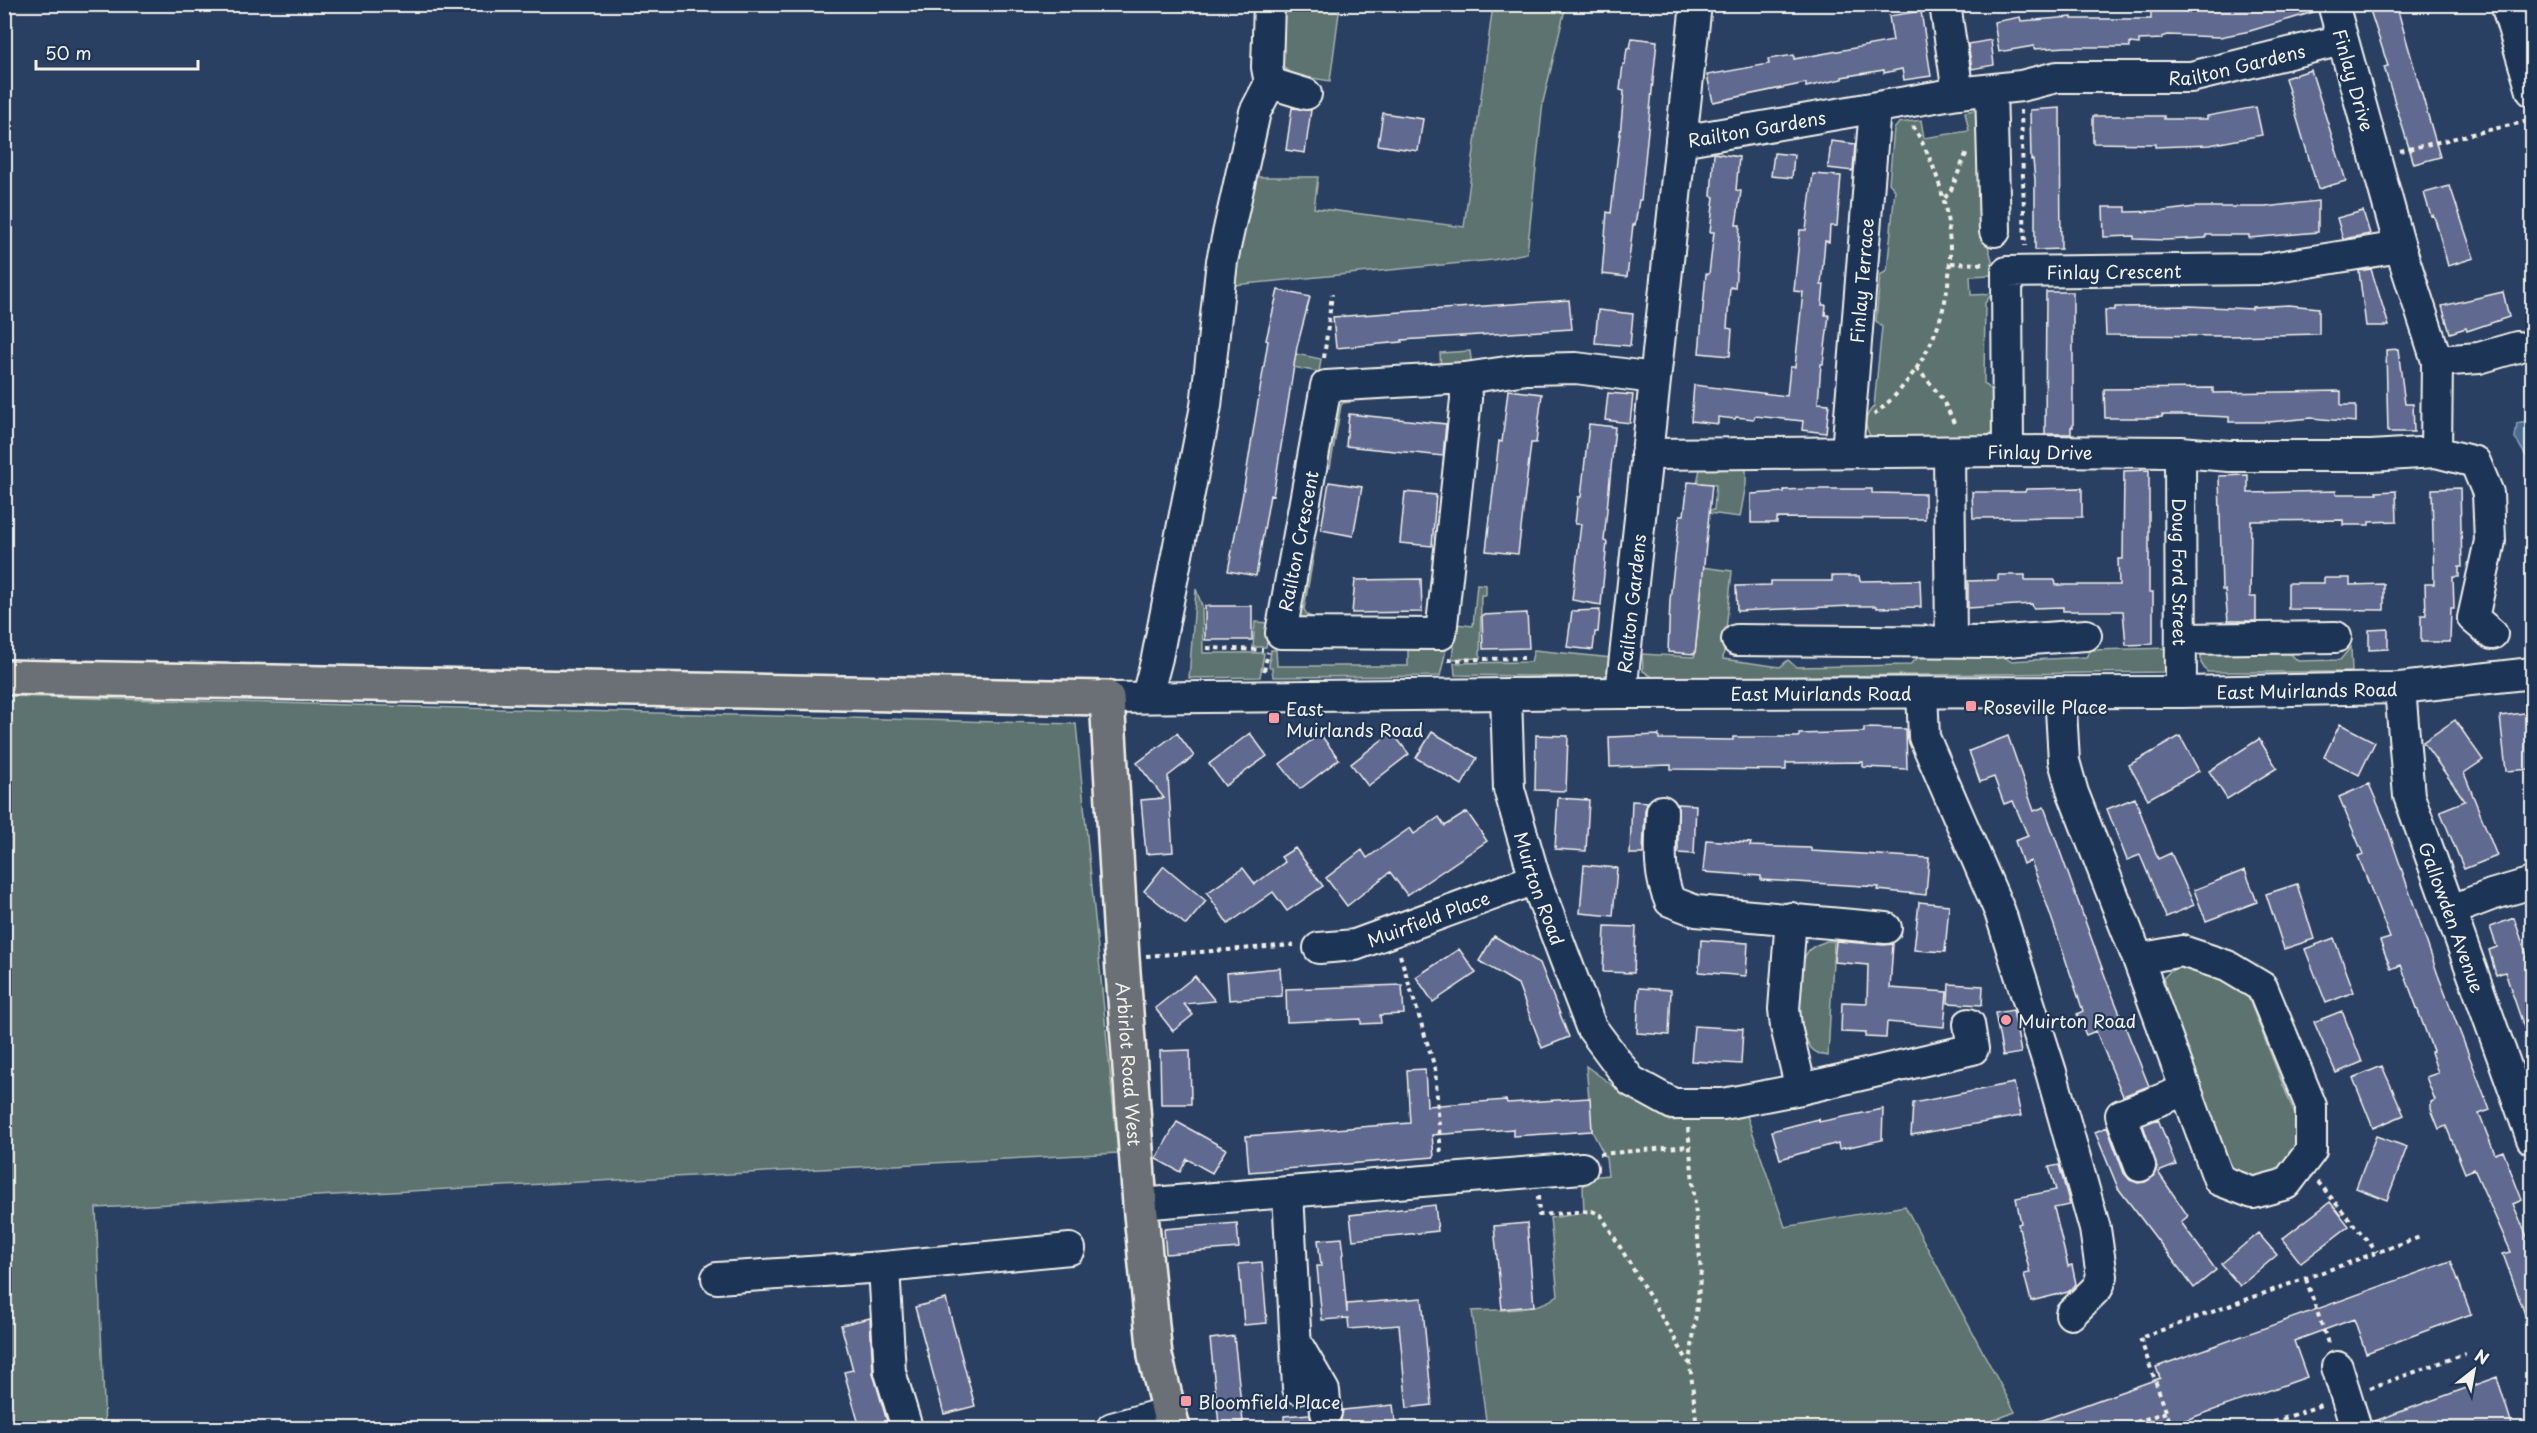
<svg xmlns="http://www.w3.org/2000/svg" width="2537" height="1433" viewBox="0 0 2537 1433" font-family="'Playpen Sans',sans-serif">
<style>
.green{fill:#5b736f;stroke:#a8b2ac;stroke-width:1.5}
.water{fill:#4a6d91;stroke:#8ea2b4;stroke-width:1.5}
.building{fill:#606a91;stroke:#f4f1e8;stroke-width:1.5}
.lines{fill:none;stroke-linecap:round;stroke-linejoin:round}
.minor-casing{stroke:#f4f1e8;stroke-width:34}
.major-casing{stroke:#f4f1e8;stroke-width:38}
.path{stroke:#f4f1e8;stroke-width:4;stroke-dasharray:4.5 4.5;stroke-linecap:butt}
.minor{stroke:#1d3557;stroke-width:30}
.major{stroke:#6b7074;stroke-width:33}
.poi-dot{fill:#ff9aa2;stroke:#1d3557;stroke-width:2}
.labels{text-anchor:middle;dominant-baseline:central;stroke-width:4.5;stroke-linejoin:round;paint-order:stroke}
.street-label{font-size:18px;fill:#f4f1e8;stroke:#1d3557}
.poi-label{font-size:18px;fill:#f4f1e8;stroke:#1d3557;text-anchor:start}
</style>
<rect width="100%" height="100%" fill="#2a4063"/>
<filter id="ink" filterUnits="userSpaceOnUse"><feTurbulence type="fractalNoise" baseFrequency=".0167" numOctaves="2"/><feDisplacementMap in="SourceGraphic" scale="12" xChannelSelector="R" yChannelSelector="G"/><feConvolveMatrix kernelMatrix="1 2 1 2 8 2 1 2 1" color-interpolation-filters="sRGB"/></filter>
<g filter="url(#ink)">
<path class="green" d="M1258 5H1340L1330 81 1293 75 1254 43Z
M1493 5H1566L1543 102 1527 253 1493 260 1234 285 1247 177H1318L1314 208 1464 227Z
M1983 108 1986 239 1992 260V275L1970 276 1971 295 1992 294 1985 303 1984 383 1992 391 1993 431 1982 440 1872 439C1864 426 1863 418 1874 406L1882 327 1876 321 1880 275 1887 271 1895 190 1889 183 1894 129 1899 123 1921 120 1924 138 1969 131 1965 112Z
M1470 351 1472 367 1441 370 1440 353Z
M1296 354 1321 359 1319 372 1293 367Z
M1350 395V402L1343 403 1341 405 1330 468 1323 467 1337 401Z
M1700 469H1746V484L1740 517 1709 513 1710 510H1714L1716 485 1697 483Z
M1310 540 1316 542 1304 609 1307 615 1314 618V624L1302 622 1298 615Z
M1701 567 1732 571 1723 659 1780 667 1788 660 1796 667 1909 665 1919 657 2000 654 2010 661 2086 657 2091 650 2171 648 2169 668 2165 672 1654 678 1643 671 1642 654 1694 657 1695 654 1703 579H1700Z
M1477 584 1486 585V595H1481L1480 658 1452 659 1456 624 1473 626Z
M1196 589 1202 606 1203 653H1264L1260 677 1189 678Z
M1255 622 1270 623 1266 647H1253Z
M2281 645 2298 661 2340 660 2351 647 2352 672H2207L2201 663V646Z
M1408 649 1446 650 1440 676 1273 677 1272 668 1269 667 1271 650H1276L1277 666H1408Z
M1534 650 1612 658 1610 671 1603 677 1455 675 1454 663 1531 662Z
M5 696 1076 724 1118 1153 96 1208 105 1428H5Z
M1827 941H1834L1828 1056C1821 1055 1815 1053 1811 1048 1797 1030 1795 972 1807 953 1811 946 1819 944 1827 941Z
M2181 966 2242 982 2299 1125 2296 1150 2282 1169 2253 1179 2226 1170 2159 983 2169 972Z
M1586 1066 1619 1090 1669 1121 1747 1116 1785 1227 1905 1206 2015 1412 1973 1428H1487L1472 1311C1498 1309 1537 1313 1558 1295L1550 1218 1584 1213 1583 1186 1591 1177 1608 1175 1606 1158 1592 1131Z"/>
<path class="water" d="M2532 420V466L2515 438 2517 423Z"/>
<path class="building" d="M2244 4H2316L2317 11 2250 31 2220 37 2168 35 2162 37V39L2139 40V44L2130 43V47H2067L2034 49V46L1999 52 1994 22 2020 17 2021 21 2072 17V19H2151V10L2228 8Z
M2368 4H2396L2440 157 2414 164 2384 67 2388 66Z
M1921 11 1931 76 1904 80 1902 69 1884 73V70L1842 77V79L1806 87V83L1713 102 1707 75 1769 64 1768 59 1794 55V59L1893 41 1889 16Z
M1632 38 1657 41 1641 200H1639L1635 225H1633L1627 277 1602 274 1607 212 1611 213 1621 125 1624 91 1620 90 1623 64H1625L1627 48H1630Z
M1991 40 1994 65 1972 69 1968 44Z
M2311 70 2346 181 2318 189 2285 78Z
M2256 107 2262 135 2210 145 2155 147V144L2093 143V116H2164V119H2207V116Z
M1292 108 1311 110 1305 153 1286 150Z
M2060 108 2061 249 2035 250V180L2033 160H2031L2030 110Z
M1383 113 1423 119 1418 151 1378 145Z
M1831 141 1855 144 1853 171 1828 168Z
M1714 153 1739 157 1736 190 1741 191 1736 225H1740L1735 288 1730 287 1727 328 1732 329 1730 356 1699 353 1706 274H1709L1714 232H1710L1714 197 1711 196Z
M1774 153 1794 155 1792 178 1771 176Z
M1813 174 1841 176 1837 226H1830L1829 242 1825 241 1821 285H1824L1822 305H1826L1825 315H1829L1823 364H1821L1818 403 1829 404 1826 433 1802 430 1803 421 1755 416 1754 419 1736 417 1735 419 1718 417V424L1691 421 1694 385 1787 396 1790 367H1795L1803 292 1794 291 1800 230H1806Z
M2450 186 2474 258 2448 266 2436 222 2433 215 2431 216 2424 193Z
M2318 201V232L2249 238V235H2206V238L2165 240 2134 239V236L2104 237 2103 207H2126V212L2164 211 2195 207H2265Z
M2363 211 2370 234 2343 239 2337 218Z
M2371 269 2389 326H2366L2359 271Z
M1278 290 1310 297 1297 347 1273 496 1270 495 1256 576 1228 571 1243 493 1268 341 1266 340Z
M2046 292H2073V427H2071V434H2045Z
M2503 292 2509 317 2467 331 2466 328 2450 333 2442 306Z
M1569 300 1572 329 1402 340V342L1336 348 1333 317Z
M2289 305 2319 308V334L2229 336 2106 335 2105 310H2115V307L2189 306 2252 309V307Z
M1598 310 1633 314 1630 346 1595 343Z
M2398 349 2405 404H2413L2414 432H2388L2386 350Z
M2213 388V393L2341 391V405H2356V422L2311 418 2269 422H2229V417L2185 415H2162V417L2145 418H2105L2104 389Z
M1508 390 1542 394 1536 443H1531L1518 554 1486 551 1499 441 1502 442Z
M1608 393 1633 395 1630 423 1605 420Z
M1349 414 1446 424 1443 456 1346 446Z
M1589 424 1615 427 1604 541 1607 542 1601 605 1572 600 1581 524H1575L1578 497H1581Z
M2149 470V592H2153V644L2126 645 2123 611H2063V607L2033 608 2032 604 1968 608V581L1998 580V575H2025V580H2055L2056 585H2119L2118 559H2123L2124 471Z
M2248 475V493L2336 491V494H2377L2376 492 2396 491 2397 521 2369 522V525H2343V520L2251 521 2250 597H2256V621H2228L2225 590H2222L2219 476Z
M1329 482 1362 487 1353 536 1321 530Z
M1688 482 1712 484 1695 654 1668 652 1670 600 1680 515H1684Z
M2082 488V517L1973 518 1972 492H2025L2026 489Z
M2460 488 2462 567H2459V577H2453L2454 608H2451L2450 642H2421V615H2426L2425 584H2434L2432 489Z
M1808 489H1872V493L1925 494V519L1777 518V523H1751V494L1784 492V490Z
M1405 492 1436 495 1432 546 1400 543Z
M1832 576H1859L1860 581 1920 580 1921 607 1877 608V606H1852L1737 611 1736 586 1771 585V581H1832Z
M2324 578H2350V585L2384 584V610L2288 609V583H2324Z
M1421 579 1422 612 1352 613 1355 580Z
M1205 606H1252V640H1205Z
M1600 610 1598 632H1595L1593 650 1567 647 1572 611Z
M1527 613 1529 648 1483 649 1482 615Z
M2388 629V649L2369 650V630Z
M2532 712V769L2506 771 2500 716Z
M2455 720 2483 760 2464 773 2497 856 2464 869 2440 811 2465 801 2423 742Z
M2340 724 2375 742 2359 775 2324 757Z
M1864 728 1906 729 1907 769 1863 767V762L1786 763V770L1671 769V765L1610 767 1609 737 1659 735V739L1733 740V737H1799V734L1864 732Z
M1392 732 1409 754 1368 786 1351 764Z
M1432 732 1477 758 1462 785 1416 758Z
M1177 733 1194 756 1168 776 1173 852 1146 854 1141 800 1164 798 1137 763Z
M1250 733 1267 756 1225 786 1209 764Z
M1320 734 1339 759 1300 789 1280 764Z
M1536 735 1568 736 1566 791 1535 790Z
M2008 736 2034 811 2044 807 2106 979 2149 1086 2123 1096 2096 1031 2086 1035 2077 1014 2083 1011 2044 896 2031 861 2023 864 2015 841 2028 836 2013 801 2004 804 1994 777 1980 782 1969 751Z
M2180 736 2199 771 2148 799 2129 765Z
M2259 739 2277 768 2227 799 2209 771Z
M2369 784 2385 821 2438 975 2490 1110 2479 1114 2495 1154 2503 1151 2522 1200 2513 1204 2532 1248V1328H2530L2503 1254 2511 1252 2474 1169 2465 1173 2446 1126 2439 1129 2431 1109V1102L2435 1100 2426 1077 2438 1073 2431 1052 2433 1051 2401 965 2391 969 2380 941 2390 938 2358 856 2363 854 2339 797Z
M1558 798 1589 800 1586 851 1555 849Z
M2135 798 2158 859 2171 853 2194 905 2166 917 2140 855 2127 860 2107 809Z
M1632 801 1648 802 1645 810 1643 854H1630Z
M1678 804 1696 805 1694 854 1678 853Z
M1467 812 1487 841 1407 895 1390 872 1347 906 1326 878 1362 850 1367 858 1410 828 1414 834 1439 817 1445 826Z
M1706 840 1751 843 1750 846 1811 848V851L1929 858 1926 895 1878 890 1879 887 1761 880V876L1703 872Z
M1295 848 1323 886 1287 911 1273 892 1228 924 1207 893 1243 868 1255 884 1285 862 1281 857Z
M1584 865 1617 868 1613 916 1580 913Z
M1164 866 1206 901 1186 925 1144 891Z
M2245 870 2257 902 2206 921 2194 890Z
M2297 884 2314 939 2284 949 2266 894Z
M1919 902 1949 905 1945 952 1914 950Z
M2514 918 2532 970V1045H2530L2505 972 2496 975 2489 950 2497 947 2490 927Z
M1605 926 1636 927 1634 973 1603 972Z
M1494 936 1540 963 1569 1037 1542 1048 1518 984 1479 961Z
M2334 938 2354 992 2326 1003 2305 949Z
M1701 940 1748 943 1746 976 1699 972Z
M1836 941 1884 945 1893 944 1890 988 1947 992 1944 1027 1887 1022 1886 1038 1865 1037 1866 1033 1841 1032 1842 1002 1867 1003 1868 965 1834 962Z
M1459 949 1476 973 1433 1002 1416 977Z
M1280 968 1282 996 1229 1000 1227 973Z
M1195 976 1215 1001 1184 1004 1193 1015 1173 1031 1155 1008Z
M1949 984 1983 986 1982 1005 1948 1003Z
M1402 985 1404 1014 1380 1015 1381 1023 1361 1024V1019L1287 1022 1286 989Z
M1639 988 1671 990 1669 1035 1637 1033Z
M2013 1010 2021 1053 2003 1056 1995 1013Z
M2342 1011 2362 1062 2336 1073 2314 1022Z
M1694 1026 1743 1029 1741 1064 1691 1061Z
M1190 1050 1191 1104H1161L1160 1051Z
M2382 1066 2404 1115 2373 1128 2353 1078Z
M1425 1069 1427 1106 1506 1100 1507 1103 1590 1098 1592 1131 1513 1136V1129L1432 1135 1434 1157 1249 1172 1246 1136 1410 1123 1407 1070Z
M2014 1083 2021 1116 1911 1135 1913 1103Z
M1883 1109 1882 1140 1839 1149 1838 1143 1780 1159 1772 1131 1818 1119 1819 1122Z
M2158 1119 2176 1165 2158 1172 2188 1216 2181 1222 2216 1270 2194 1288 2118 1188 2095 1132 2107 1127 2124 1173 2130 1180 2138 1183 2145 1182 2153 1177 2157 1168 2143 1125Z
M1177 1122 1226 1149 1212 1173 1187 1159 1180 1172 1156 1159Z
M2376 1136 2407 1147 2387 1200 2356 1188Z
M2059 1165 2070 1205 2054 1208 2068 1266 2072 1265 2076 1284 2068 1292 2031 1301 2024 1274 2030 1273 2018 1224 2021 1223 2016 1198 2056 1190 2049 1167Z
M2330 1202 2349 1226 2301 1263 2282 1239Z
M1435 1205 1438 1231 1353 1240 1350 1215Z
M1237 1223 1239 1248 1166 1254 1164 1229Z
M1527 1223 1534 1306 1502 1309 1494 1226Z
M2258 1233 2277 1255 2240 1286 2221 1264Z
M1342 1238 1344 1254 1342 1255 1347 1313V1304L1422 1298 1432 1405 1407 1408 1399 1325 1349 1329 1348 1318 1322 1320 1317 1266H1321L1318 1240Z
M2451 1261 2471 1314 2366 1353 2354 1319 2294 1341 2307 1377 2163 1428H2027L2026 1426 2160 1378 2156 1367Z
M1262 1262 1267 1323 1244 1325 1239 1264Z
M946 1299 975 1406 944 1414 915 1307Z
M870 1318 873 1373 889 1428H860L844 1372 853 1370 841 1325Z
M1234 1336 1243 1422 1219 1425 1210 1339Z
M2497 1377 2513 1428H2373L2372 1422Z
M1393 1405 1396 1428H1330L1336 1426 1341 1420 1343 1410Z
M1309 1414 1312 1422 1323 1428H1284V1416Z"/>
<g class="lines">
<defs>
<g id="minor">
<path d="M1269 4 1267 67 1270 83"/>
<path d="M1945 4 1958 93"/>
<path d="M2506 4 2532 91"/>
<path d="M1991 90 1995 231"/>
<path d="M1681 141 1696 4"/>
<path d="M2437 361 2479 358 2517 347"/>
<path d="M1465 378 1466 399 1441 634 1281 633 1326 386Z"/>
<path d="M1465 378 1527 369 1576 368 1654 378"/>
<path id="s1" d="M2008 451 2007 272 2265 269 2400 247"/>
<path id="s2" d="M1847 452 1875 108"/>
<path d="M1949 452 1951 641"/>
<path id="s3" d="M2180 452 2181 692"/>
<path d="M2436 452 2475 462 2488 493 2490 541 2473 618 2492 634"/>
<path id="s4" d="M1646 454 2008 451 2180 452 2229 456H2371L2436 452 2437 361 2400 247 2333 4"/>
<path d="M2181 639 2336 637"/>
<path d="M1737 640 1992 642 2086 635"/>
<path id="s5" d="M2400 688 2409 796 2532 1139"/>
<path d="M2060 692 2064 761 2073 793 2138 959 2219 1180 2253 1193 2286 1184 2311 1151V1106L2262 987 2227 966 2182 951 2138 959"/>
<path id="s6" d="M1621 693 1681 141 1958 93 2021 86 2057 77H2191L2342 40"/>
<path d="M1922 693 1924 737 2000 912 2051 1072 2095 1229 2102 1276 2098 1287 2071 1314"/>
<path id="s7" d="M1506 695 1509 789 1535 879 1591 1027 1631 1081 1673 1104H1723L1801 1089 1973 1049 1969 1024"/>
<path d="M1147 696 1157 658 1206 406 1222 261 1255 112 1270 83 1306 94"/>
<path id="s8" d="M1107 698 1621 693 2181 692 2400 688 2532 673"/>
<path d="M1662 811C1661 843 1657 872 1670 901L1696 911 1886 928"/>
<path d="M2452 910 2491 895 2532 883"/>
<path d="M1791 918 1784 1009 1786 1027 1801 1089"/>
<path id="s9" d="M1319 948 1355 945 1535 879"/>
<path d="M2140 1166 2121 1115 2186 1090"/>
<path d="M1288 1192 1298 1388"/>
<path d="M1140 1204 1582 1168"/>
<path d="M717 1278 884 1267"/>
<path d="M1298 1346 1324 1391 1326 1412"/>
<path d="M2337 1367 2356 1428"/>
<path d="M907 1428 890 1372 884 1267 1070 1249"/>
<path d="M1112 1428 1169 1412"/>
</g>
<g id="major">
<path id="s10" d="M4 677 1107 698 1122 958 1140 1204 1155 1356 1173 1428"/>
</g>
</defs>
<use href="#minor" class="minor-casing"/>
<use href="#major" class="major-casing"/>
<path class="path" d="M2021 110 2025 246
M2400 151 2532 120
M1945 198 1951 190 1966 154
M1951 263 1985 264
M1324 358 1332 294
M1916 368C1934 386 1946 402 1955 426
M1874 415C1963 342 1971 222 1913 126
M1207 648 1263 650
M1448 660 1524 658
M1264 671 1268 652
M1400 955 1435 1068 1441 1155
M1146 956 1294 945
M1688 1128 1701 1271 1690 1364 1697 1428
M1600 1154 1689 1146
M2318 1182 2377 1252
M1538 1196 1539 1215 1592 1211 1601 1215 1689 1363
M2306 1279 2329 1346
M2370 1388 2465 1354
M2119 1428 2166 1412
M2172 1428 2140 1338 2420 1237
M2257 1428 2324 1404"/>
<use href="#minor" class="minor"/>
<use href="#major" class="major"/>
</g>
</g>
<g class="poi-dot">
<rect x="1965" y="700" width="12" height="12" rx="3"/>
<rect x="1268" y="712" width="12" height="12" rx="3"/>
<circle cx="2006" cy="1020" r="6"/>
<rect x="1180" y="1395" width="12" height="12" rx="3"/>
</g>
<g class="labels">
<g class="street-label">
<text stroke="none"><textPath href="#s6" startOffset="1118">Railton Gardens</textPath></text>
<text transform="translate(2354 80) rotate(74)">Finlay Drive</text>
<text stroke="none"><textPath href="#s6" startOffset="632">Railton Gardens</textPath></text>
<text stroke="none"><textPath href="#s1" startOffset="286">Finlay Crescent</textPath></text>
<text stroke="none"><textPath href="#s2" startOffset="172">Finlay Terrace</textPath></text>
<text stroke="none"><textPath href="#s4" startOffset="394">Finlay Drive</textPath></text>
<text transform="translate(1298 541) rotate(-79)">Railton Crescent</text>
<text stroke="none"><textPath href="#s3" startOffset="120">Doug Ford Street</textPath></text>
<text stroke="none"><textPath href="#s6" startOffset="90">Railton Gardens</textPath></text>
<text stroke="none"><textPath href="#s8" startOffset="1200">East Muirlands Road</textPath></text>
<text stroke="none"><textPath href="#s8" startOffset="714">East Muirlands Road</textPath></text>
<text stroke="none"><textPath href="#s7" startOffset="198">Muirton Road</textPath></text>
<text stroke="none"><textPath href="#s5" startOffset="237">Gallowden Avenue</textPath></text>
<text stroke="none"><textPath href="#s9" startOffset="114">Muirfield Place</textPath></text>
<text stroke="none"><textPath href="#s10" startOffset="1470">Arbirlot Road West</textPath></text>
</g>
<g class="poi-label">
<text x="1983" y="706">Roseville Place</text>
<text x="1286" y="708">East<tspan x="1286" dy="21">Muirlands Road</tspan></text>
<text x="2018" y="1020">Muirton Road</text>
<text x="1198" y="1401">Bloomfield Place</text>
</g>
</g>
<rect width="2537" height="1433" fill="none" stroke="#1d3557" stroke-width="24"/>
<rect x="12" y="12" width="2513" height="1409" fill="none" stroke="#f4f1e8" stroke-width="2" filter="url(#ink)"/>
<g transform="translate(2474 1370) rotate(31)" stroke="#1d3557" stroke-width="4.5" paint-order="stroke">
<path d="M0-4.5L10 22L0 15L-10 22Z" fill="#f4f1e8"/>
<text y="-9" font-size="16" font-weight="bold" text-anchor="middle" fill="#f4f1e8">N</text>
</g>
<path d="M36 60v9h162v-9" fill="none" stroke="#f4f1e8" stroke-width="3"/>
<text x="45" y="60" font-size="18" fill="#f4f1e8" stroke="#1d3557" stroke-width="4.5" paint-order="stroke">50 m</text>
</svg>
